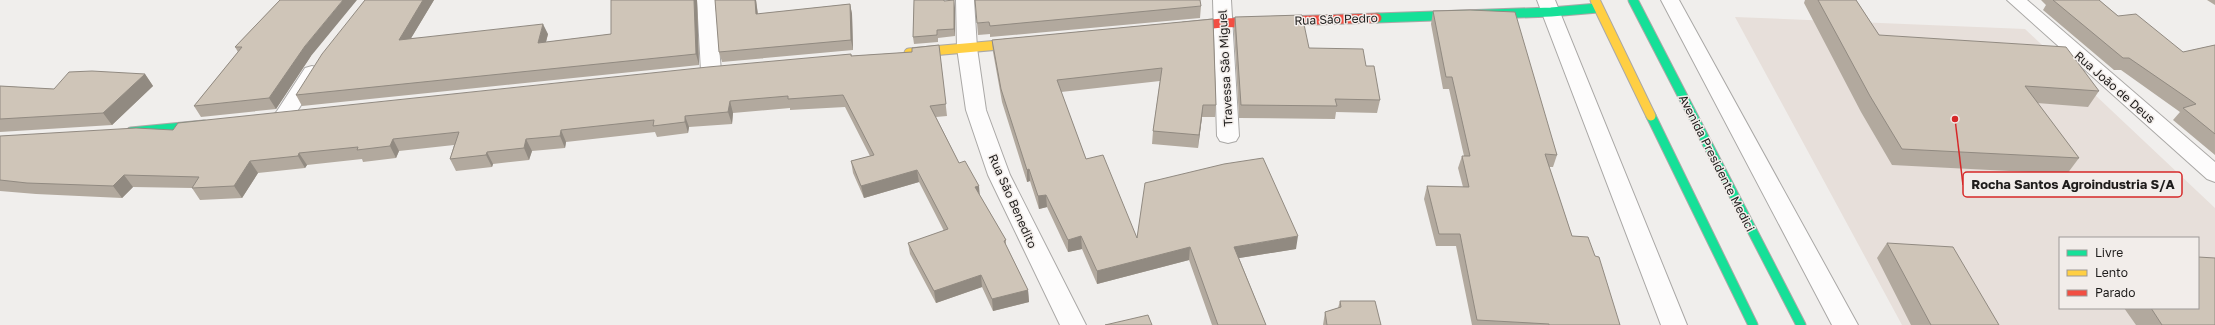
<svg xmlns="http://www.w3.org/2000/svg" width="2215" height="325" viewBox="0 0 2215 325" font-family="'Golos Text',sans-serif">
<style>
.built{fill:#e7dfda;fill-rule:evenodd}
.lines{fill:none;stroke-linecap:round;stroke-linejoin:round}
.street-casing{stroke:#aaa8a6;stroke-width:2}
.fast-casing{stroke:#aaa8a6;stroke-width:11}
.slow-casing{stroke:#aaa8a6;stroke-width:11}
.jam-casing{stroke:#aaa8a6;stroke-width:11}
.street{fill:#fdfcfc;fill-rule:evenodd}
.fast{stroke:#16e098;stroke-width:9}
.slow{stroke:#ffcf43;stroke-width:9}
.jam{stroke:#f24e42;stroke-width:9}
.wall{fill:#b2a99e}
.shaded-wall{fill:#918a81}
.building{fill:#cfc5b8;stroke:#918a81}
.labels{text-anchor:middle;dominant-baseline:central;stroke-width:3;stroke-linejoin:round;paint-order:stroke}
.street-label{font-size:12px;fill:#1e1c1b;stroke:#f2edea}
.leader{fill:none;stroke:#d62828;stroke-width:1.5}
.callout-dot{fill:#d62828;stroke:#f2edea;stroke-width:1.5}
.callout{fill:#f2edea;stroke:#d62828;stroke-width:1.5}
.callout-label{font-size:13px;text-anchor:middle;font-weight:bold;fill:#1e1c1b}
</style>
<rect width="100%" height="100%" fill="#f0eeec"/>
<path class="built" d="M1735 17 2025 29 2215 208V325H1902ZM2060 238H2198V308H2060Z"/>
<g class="lines">
<defs>
<path id="street" d="M697 0H715L721 71 718 75 711 77 704 75 701 71Z
M956 0H974L977 48 986 110 1010 175 1086 325H1060L988 175 966 110 957 48Z
M1213 0H1231L1239 136 1236 141 1228 143 1220 141 1217 136Z
M1537 0H1555L1687 325H1661Z
M1661 0H1679L1858 325H1832Z
M2007 0H2027L2215 162V182L2207 179Z
M312 66 319 68 322 72 291 121 284 123 277 121 273 116 277 111 305 68Z"/>
<path id="fast" d="M1633 0 1801 325
M1377 18 1551 12 1598 8
M1651 116 1753 325
M131 132 204 125"/>
<path id="slow" d="M1595 0 1651 116
M909 53 1022 43"/>
<path id="jam" d="M1184 27 1222 23 1377 18"/>
</defs>
<use href="#street" class="street-casing"/>
<use href="#fast" class="fast-casing"/>
<use href="#slow" class="slow-casing"/>
<use href="#jam" class="jam-casing"/>
<use href="#street" class="street"/>
<use href="#fast" class="fast"/>
<use href="#slow" class="slow"/>
<use href="#jam" class="jam"/>
</g>
<path class="wall" d="M280 0 311 56 276 109 201 117 194 106 238 52 235 47Z
M365 0H434L411 38 548 34 546 42 611 34V0H697L699 65 302 106 296 95Z
M756 0 758 14 850 4 852 14 853 50 722 62 719 52Z
M914 0H944V1L955 8V36L938 38V42L914 44 913 37Z
M1805 0H1856L1879 35 2099 91 2088 107 2037 103 2079 158 2067 174 1892 165 1861 112 1804 3Z
M2041 0H2099L2118 16 2183 52 2215 45V155L2173 120 2180 112 2121 70H2114L2043 10 2046 5Z
M2207 0H2215V5Z
M1201 6 1200 18 990 37V34L978 35 977 23Z
M1433 11 1557 155 1553 167H1549L1572 236 1620 325H1472L1456 246H1436L1424 199 1427 186 1463 187 1458 168 1462 156H1464L1449 89H1443L1431 24Z
M1235 17 1309 48 1366 66 1380 100 1377 113 1336 112 1335 119 1239 118 1234 30Z
M1213 19 1216 105 1215 117H1202L1198 148 1152 144 1153 131 1160 81 1061 92 1086 159 1137 238 1296 249 1239 258 1266 325H1212L1189 260 1097 284 1082 249 1068 252 1047 207 1039 209 1030 181 1027 182 1002 102 993 52 992 40Z
M939 45 947 116 936 117 959 163 979 186V194L1006 240V245L1028 290 1029 302 993 311 982 287 936 303 910 254 908 243 944 231 919 182 864 198 853 173 851 161 870 156 845 107 790 110V108L733 113 732 124 689 127 688 133 657 137 655 132 566 142 565 148 532 151 529 160 493 164 492 167 456 171 450 159 454 145 399 151 396 158 363 162 362 159 307 165 305 168 258 173 242 198 200 200 192 188 133 187 122 198 36 194 0 191V136L173 130 851 54 852 56 912 52Z
M145 74 153 86 112 125 0 132V86L54 89Z
M1887 243 1999 325H1911L1877 258Z
M1340 301 1381 325H1323L1325 312 1338 308Z
M2124 308H2198L2215 325H2136Z"/>
<path class="shaded-wall" d="M343 0H357L311 56 276 109 269 98 305 46Z
M423 0H434L404 50 399 40Z
M694 0H697L699 65 696 54Z
M755 0H756L759 25 756 14Z
M954 0 955 8V36L954 29Z
M850 4 852 14 853 50 851 40Z
M543 24 548 34 543 53 538 43Z
M145 74 153 86 112 125 103 113Z
M730 101 733 113 732 124 728 112Z
M1203 105 1202 117 1198 148 1199 135Z
M685 116 689 127 688 133 685 122Z
M561 130 566 142 565 148 560 136Z
M393 139 399 151 396 158 390 146Z
M526 139 532 151 529 160 524 148Z
M487 152 493 164 492 167 486 155Z
M299 153 307 165 305 168 298 156Z
M250 161 258 173 242 198 234 186Z
M1029 169 1030 181 1027 182V170Z
M917 170 919 182 864 198 861 186Z
M124 175 133 187 122 198 113 186Z
M979 186 980 197 975 187Z
M1046 195 1047 207 1039 209 1038 196Z
M1081 236 1082 249 1068 252V240Z
M1298 236 1296 249 1233 259 1234 247Z
M1190 247 1189 260 1097 284V271Z
M981 275 982 287 936 303 934 291Z
M1028 290 1029 302 993 311 992 299Z"/>
<path class="building" d="M280 0H343L305 46 269 98 194 106 242 47H235Z
M365 0H423L399 40 543 24 538 43 611 34V0H694L696 54 296 95 322 54Z
M715 0H755L756 14 850 4 851 40 719 52Z
M914 0H944V1L954 0V29L937 30V35L913 37Z
M975 0H1200L1201 6 990 26 989 22 977 23Z
M1818 0H1856L1879 35 2066 47 2099 91 2025 86 2079 158 1902 149 1870 96Z
M2053 0H2099L2118 16 2136 14 2183 52 2215 45V134L2183 108 2196 104 2129 58H2123Z
M1470 10 1515 12 1557 155 1545 154 1572 236 1588 237 1595 256 1599 257 1620 325H1549V324L1477 320 1460 234H1439L1427 186 1469 187 1462 156H1470L1452 77H1446L1433 11Z
M1302 15 1309 48 1363 49 1366 66H1374L1380 100 1335 99 1337 106 1241 105 1235 17Z
M1213 19 1216 105H1203L1199 135 1153 131 1162 68 1057 80 1086 159 1103 155 1137 238 1145 183 1224 164 1263 158 1298 236 1234 247 1266 325H1218L1190 247 1097 271 1081 236 1068 240 1046 195 1038 196 1029 169 1027 170 1001 89 992 40Z
M939 45 946 104 930 106 959 163 965 161 979 186 975 187 1006 240 1004 241 1028 290 992 299 981 275 934 291 908 243 948 229 917 170 861 186 851 161 874 155 843 95 788 99V96L730 101 728 112 685 116V122L653 126 654 120 561 130 560 136 526 139 524 148 487 152 486 155 450 159 459 132 393 139 390 146 357 150 358 147 299 153 298 156 250 161 234 186 192 188 199 177 124 175 113 186 27 183 0 180V136L136 128 173 130 178 123 708 67 851 54V56L912 52V48Z
M92 71 145 74 103 113 0 119V86L54 89 69 72Z
M1887 243 1953 247 1999 325H1931Z
M2198 257 2215 258V325H2162L2151 308H2198Z
M1340 301H1375L1381 325H1327L1325 312 1341 307Z
M1148 315 1152 325H1105Z"/>
<g class="labels">
<g class="street-label">
<text transform="translate(1336 19) rotate(-2)">Rua São Pedro</text>
<text transform="translate(1225 68) rotate(-93)">Travessa São Miguel</text>
<text transform="translate(2115 87) rotate(41)">Rua João de Deus</text>
<text transform="translate(1717 163) rotate(63)">Avenida Presidente Medici</text>
<text transform="translate(1013 201) rotate(66)">Rua São Benedito</text>
</g>
</g>
<path class="leader" d="M1955 119L1963 185"/>
<circle class="callout-dot" cx="1955" cy="119" r="4"/>
<rect class="callout" x="1963" y="172" width="219" height="25" rx="4"/>
<g class="callout-label">
<text x="2073" y="189">Rocha Santos Agroindustria S/A</text>
</g>
<rect x="2059" y="237" width="140" height="72" fill="#f2edea" stroke="#9d9997"/>
<rect x="2067" y="250" width="20" height="6" fill="#16e098" stroke="#9d9997"/>
<text x="2095" y="257" font-size="12" fill="#1e1c1b">Livre</text>
<rect x="2067" y="270" width="20" height="6" fill="#ffcf43" stroke="#9d9997"/>
<text x="2095" y="277" font-size="12" fill="#1e1c1b">Lento</text>
<rect x="2067" y="290" width="20" height="6" fill="#f24e42" stroke="#9d9997"/>
<text x="2095" y="297" font-size="12" fill="#1e1c1b">Parado</text>
</svg>
